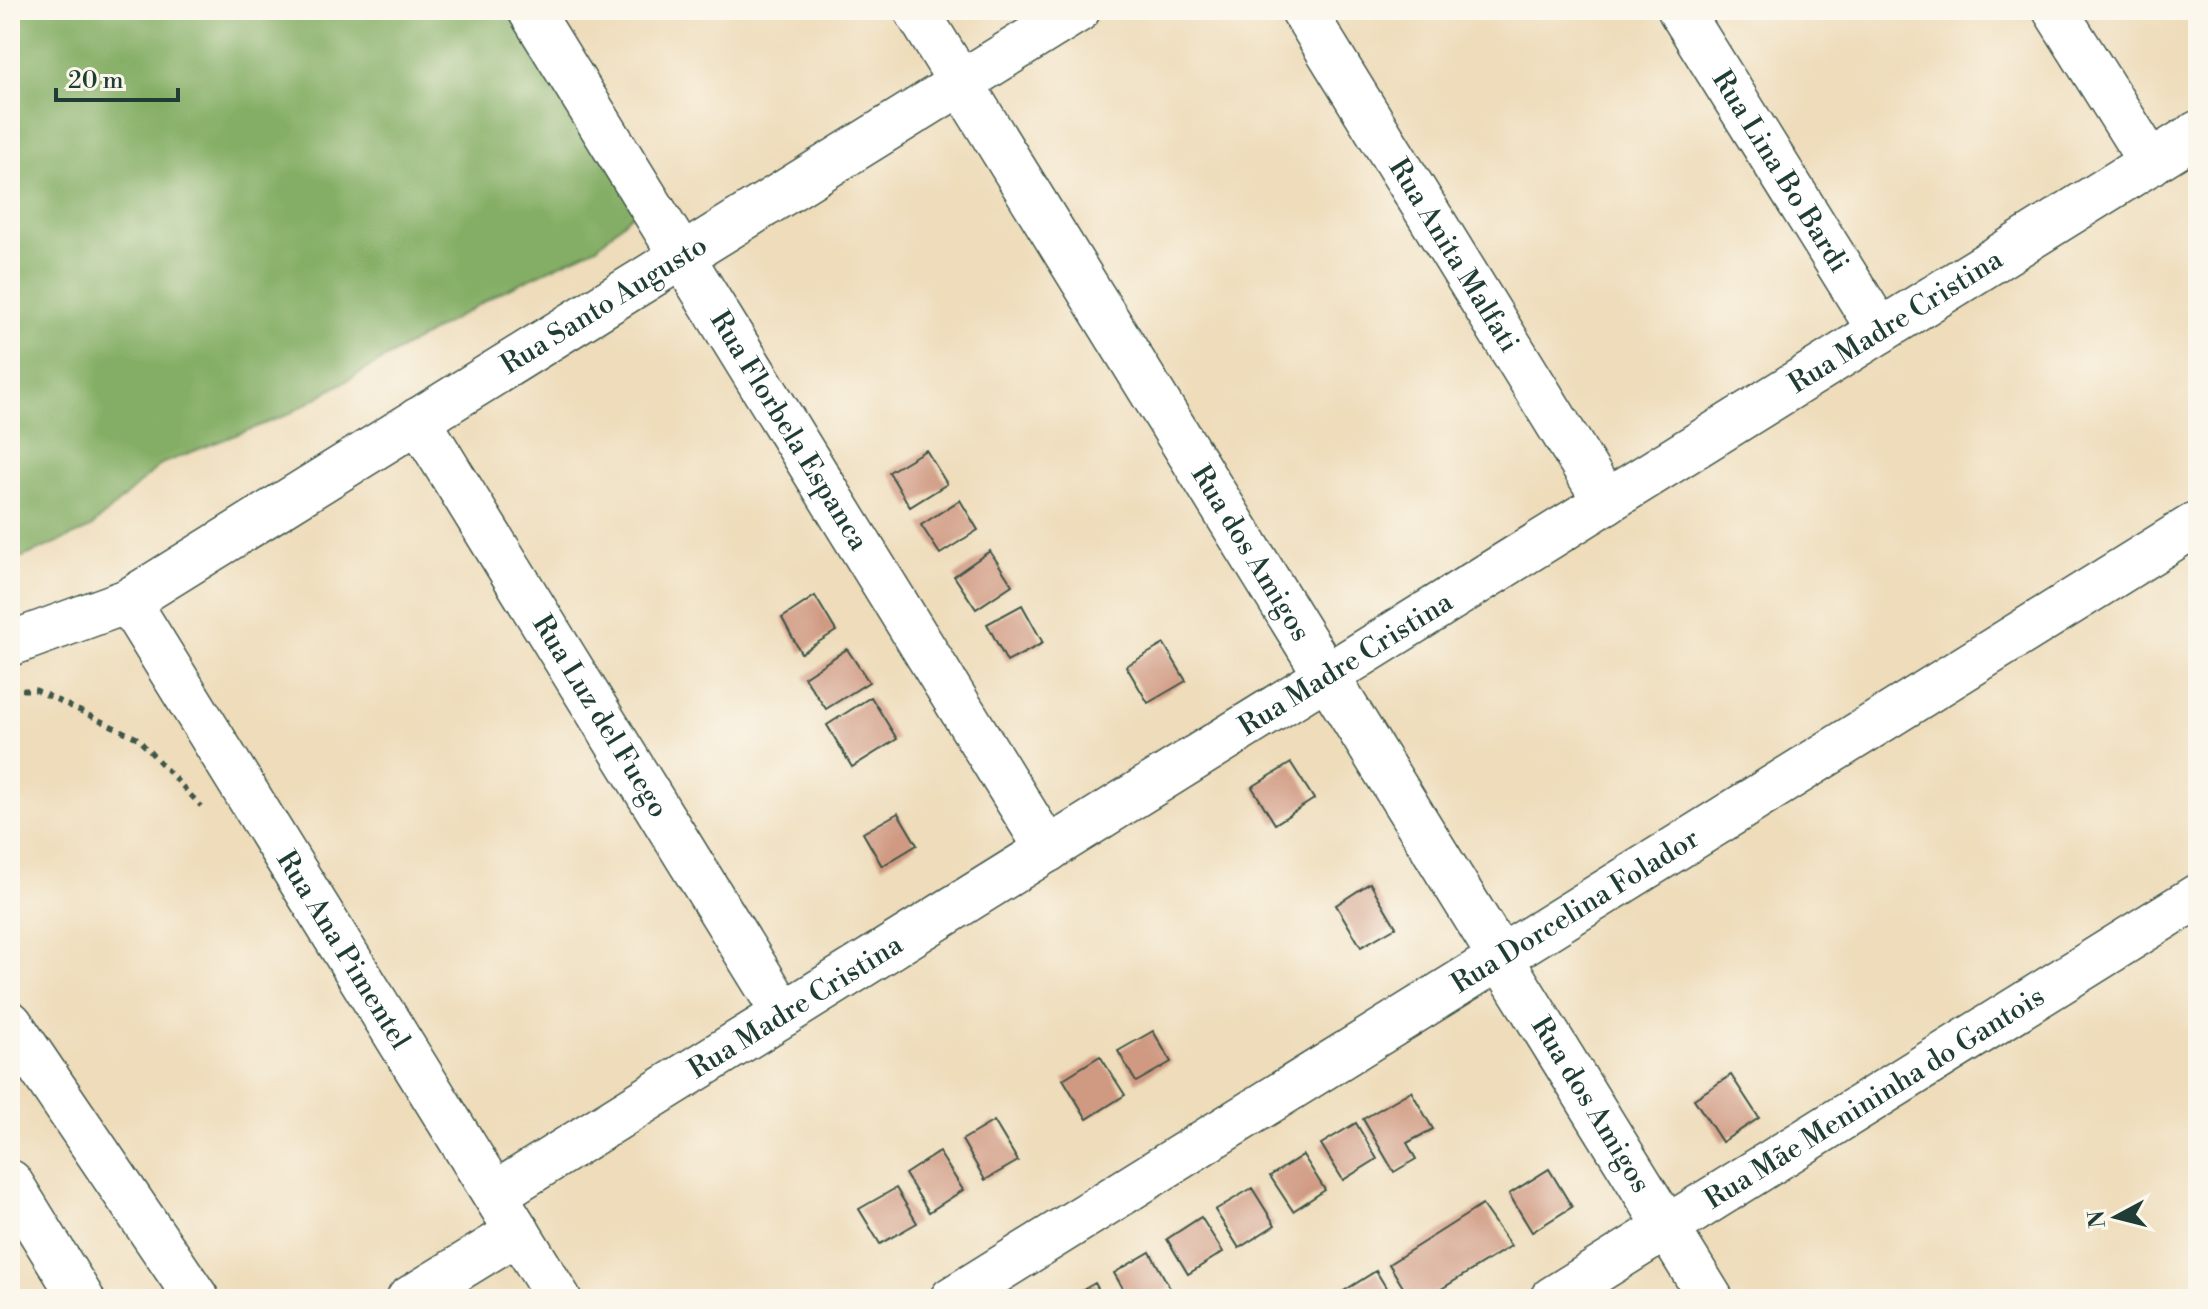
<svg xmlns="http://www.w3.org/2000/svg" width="2208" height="1309" viewBox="0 0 2208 1309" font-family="'Libre Bodoni',serif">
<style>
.forest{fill:#84ae65;stroke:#52764c;stroke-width:2}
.building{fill:#d09a82}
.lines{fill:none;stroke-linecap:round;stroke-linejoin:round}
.minor-casing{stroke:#3e5548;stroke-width:47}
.path{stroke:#3e5548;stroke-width:5;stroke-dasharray:6 6;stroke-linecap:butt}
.minor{stroke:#fff;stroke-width:44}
.labels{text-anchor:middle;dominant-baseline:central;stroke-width:7;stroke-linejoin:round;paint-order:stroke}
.street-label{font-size:28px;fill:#1f3d34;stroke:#fbf7ec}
</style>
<rect width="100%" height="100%" fill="#fbf7ec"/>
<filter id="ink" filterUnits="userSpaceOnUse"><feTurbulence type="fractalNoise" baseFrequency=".0125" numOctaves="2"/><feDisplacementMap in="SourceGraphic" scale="16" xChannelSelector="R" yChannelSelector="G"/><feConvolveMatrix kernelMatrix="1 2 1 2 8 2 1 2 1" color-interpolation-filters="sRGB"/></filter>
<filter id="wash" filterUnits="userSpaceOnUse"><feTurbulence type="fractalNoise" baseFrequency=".006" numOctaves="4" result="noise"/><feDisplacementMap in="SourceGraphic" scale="32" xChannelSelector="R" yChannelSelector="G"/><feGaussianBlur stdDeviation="1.8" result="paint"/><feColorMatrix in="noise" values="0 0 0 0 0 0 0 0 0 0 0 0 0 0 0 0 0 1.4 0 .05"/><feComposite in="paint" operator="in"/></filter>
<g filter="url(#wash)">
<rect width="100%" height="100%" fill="#eedcba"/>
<path class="forest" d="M10 10H532L642 205 597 247 501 292 287 415 161 464 89 529 23 557 10 556Z"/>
<g id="blocks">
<path class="building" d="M926 450 947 484 910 507 889 472Z
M960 500 978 530 940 554 921 525Z
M990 551 1012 585 976 609 954 576Z
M815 596 836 631 801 653 782 618Z
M1022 605 1043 643 1007 662 987 624Z
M1164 644 1186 681 1148 703 1126 666Z
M847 649 869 682 826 709 804 677Z
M871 697 897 739 852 767 827 725Z
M1291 763 1314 799 1275 824 1252 787Z
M898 813 917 845 882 866 863 833Z
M1370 883 1396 927 1361 947 1336 905Z
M1153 1031 1171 1062 1136 1082 1118 1051Z
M1100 1056 1125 1095 1087 1119 1063 1079Z
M1731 1075 1759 1118 1722 1142 1694 1099Z
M1411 1091 1433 1129 1407 1143 1416 1159 1394 1172 1363 1119Z
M994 1121 1018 1161 985 1180 962 1140Z
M1356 1123 1377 1159 1343 1180 1321 1144Z
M939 1152 963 1190 929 1212 905 1174Z
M1303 1155 1325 1190 1293 1211 1270 1176Z
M1549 1169 1572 1207 1532 1232 1509 1194Z
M896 1188 917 1223 880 1244 859 1209Z
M1252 1188 1275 1225 1239 1248 1215 1210Z
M1482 1205 1511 1246 1425 1299H1410L1389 1264Z
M1201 1217 1223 1252 1188 1274 1167 1239Z
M1150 1252 1170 1288 1150 1299H1129L1114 1273Z
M1376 1271 1393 1299H1331Z
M1095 1283 1104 1299H1067Z"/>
</g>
</g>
<g filter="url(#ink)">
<use href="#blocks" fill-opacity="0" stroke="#3e5548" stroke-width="2"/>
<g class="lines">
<defs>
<g id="minor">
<path id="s1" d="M530 10 1048 850"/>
<path id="s2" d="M916 10 1711 1299"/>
<path id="s3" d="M1303 10 1606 502"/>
<path id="s4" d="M1680 10 1880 331"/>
<path d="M2055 10 2151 163"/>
<path id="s5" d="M418 420 784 1014"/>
<path id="s6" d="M128 601 559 1299"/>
<path id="s7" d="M10 644 128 601 1078 10"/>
<path d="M10 1023 197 1299"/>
<path d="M10 1182 82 1299"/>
<path id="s8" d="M495 1194 2198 133"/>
<path d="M409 1299 518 1232"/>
<path id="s9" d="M952 1299 2198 523"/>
<path id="s10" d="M1552 1299 2198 896"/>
</g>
</defs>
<use href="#minor" class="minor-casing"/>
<path class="path" d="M10 690H36L137 738 201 806"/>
<use href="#minor" class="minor"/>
</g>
</g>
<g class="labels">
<g class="street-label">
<text stroke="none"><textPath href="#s4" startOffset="190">Rua Lina Bo Bardi</textPath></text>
<text stroke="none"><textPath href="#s3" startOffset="288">Rua Anita Malfati</textPath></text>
<text stroke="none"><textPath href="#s7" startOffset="686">Rua Santo Augusto</textPath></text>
<text stroke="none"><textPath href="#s8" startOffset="1650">Rua Madre Cristina</textPath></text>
<text stroke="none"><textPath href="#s1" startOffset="494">Rua Florbela Espanca</textPath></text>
<text stroke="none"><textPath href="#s2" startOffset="638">Rua dos Amigos</textPath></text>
<text stroke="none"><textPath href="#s8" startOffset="1002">Rua Madre Cristina</textPath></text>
<text stroke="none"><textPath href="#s5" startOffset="348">Rua Luz del Fuego</textPath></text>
<text stroke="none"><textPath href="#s9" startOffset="734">Rua Dorcelina Folador</textPath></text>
<text stroke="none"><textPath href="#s6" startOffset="410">Rua Ana Pimentel</textPath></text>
<text stroke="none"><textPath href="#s8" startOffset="354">Rua Madre Cristina</textPath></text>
<text stroke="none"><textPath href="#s10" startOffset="380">Rua Mãe Menininha do Gantois</textPath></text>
<text stroke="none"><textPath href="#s2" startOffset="1286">Rua dos Amigos</textPath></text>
</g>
</g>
<rect width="2208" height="1309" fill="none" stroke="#fbf7ec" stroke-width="40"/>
<g transform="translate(2116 1217) rotate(263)" stroke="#fbf7ec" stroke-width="6" paint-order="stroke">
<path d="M0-6L14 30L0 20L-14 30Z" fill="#1f3d34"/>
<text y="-12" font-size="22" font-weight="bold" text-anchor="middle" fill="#1f3d34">N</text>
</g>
<path d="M56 88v12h122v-12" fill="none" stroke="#1f3d34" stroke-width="4"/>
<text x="68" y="88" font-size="24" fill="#1f3d34" stroke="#fbf7ec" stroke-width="6" paint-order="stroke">20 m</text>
</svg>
